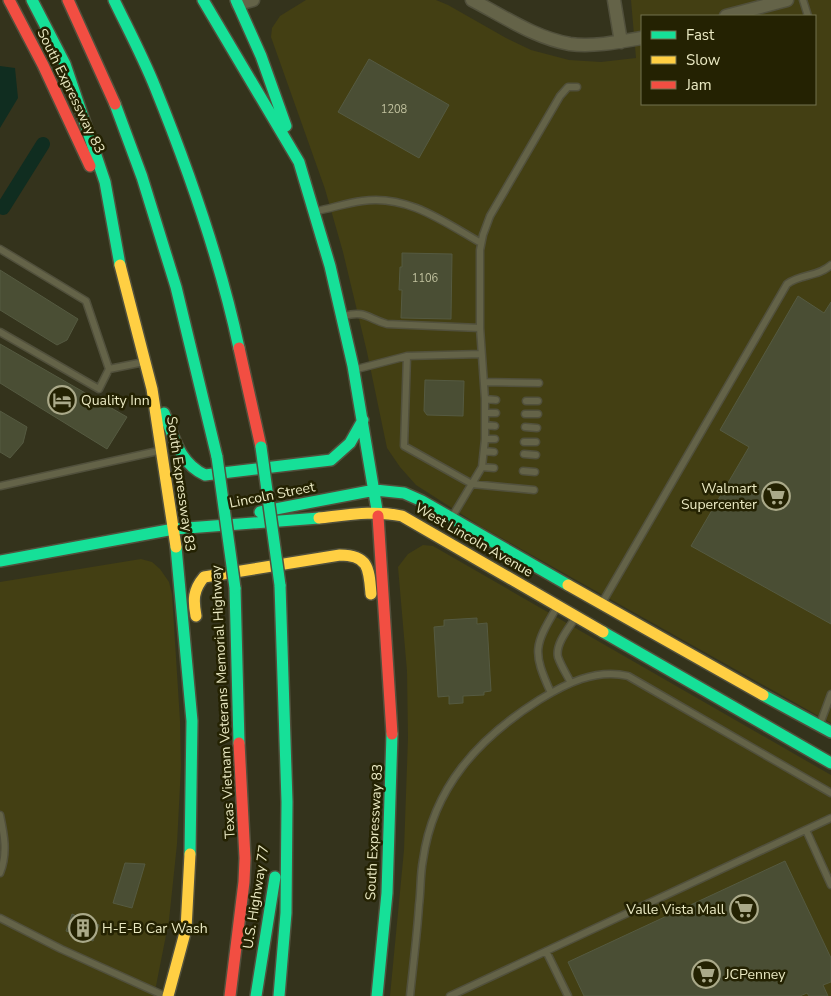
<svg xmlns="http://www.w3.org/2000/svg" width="831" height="996" viewBox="0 0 831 996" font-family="'Nunito Sans',sans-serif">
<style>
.built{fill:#433f13;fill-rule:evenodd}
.water{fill:#102d20}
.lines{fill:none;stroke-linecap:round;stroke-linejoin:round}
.canal{stroke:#102d20;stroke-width:14}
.building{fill:#4a4e34;stroke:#555a41}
.lane-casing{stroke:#51503c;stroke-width:9}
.street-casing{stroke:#51503c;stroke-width:15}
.fast-casing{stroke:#51503c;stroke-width:14}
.slow-casing{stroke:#51503c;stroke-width:14}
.jam-casing{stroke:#51503c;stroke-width:14}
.lane{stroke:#646348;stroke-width:6}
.street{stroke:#646348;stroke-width:12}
.fast{stroke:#16e098;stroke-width:11}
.slow{stroke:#ffcf43;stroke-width:11}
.jam{stroke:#f24e42;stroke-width:11}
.fast-bridge-casing{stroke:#51503c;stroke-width:14;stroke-linecap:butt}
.fast-bridge{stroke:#16e098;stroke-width:11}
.labels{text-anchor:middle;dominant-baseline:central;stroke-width:5;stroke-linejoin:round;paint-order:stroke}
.number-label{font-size:11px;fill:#c2c29f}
.street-label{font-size:14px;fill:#eae9c3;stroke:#242202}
.poi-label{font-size:14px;fill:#eae9c3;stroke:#242202;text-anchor:start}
</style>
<rect width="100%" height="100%" fill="#34331c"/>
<path class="built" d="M306 0H436L448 5 506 38 531 50 569 60 601 62 636 58 631 0H831V723L480 526 416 485 400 467 387 448 367 352 343 252 325 189 271 37 272 28 280 16ZM642 16H815V104H642Z
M423 545 433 546 831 775V996H390L404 850 408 738 407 671 398 567 408 554Z
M141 559 152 562 160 569 169 582 172 594 180 721 181 766 177 844 169 920 154 996H0V582Z"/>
<path class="water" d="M0 66 15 68 18 98 0 128Z"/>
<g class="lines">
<path class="canal" d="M3 208 43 144"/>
</g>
<path class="building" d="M369 59 449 105 419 158 338 112Z
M402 253 452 254 451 319 401 318 402 290H399L400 267H402Z
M0 270 78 319 67 340 57 345 0 310Z
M798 296 824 313 831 302V624L691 546 749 447 720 430Z
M0 344 127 417 107 449 0 383Z
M425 380 464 381 463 416 427 415 424 411Z
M0 411 27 427 23 443 10 458 0 452Z
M477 618V624L487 623 491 691 484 692V695L463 696V703L449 704V696L438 697 434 627 444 626V620Z
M785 861 831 958V982L823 985 828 996H809L807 993 800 996H584L568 962Z
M125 863 145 864 132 908 113 903Z
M72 914 99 925 93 941 66 931Z"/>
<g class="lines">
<defs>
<path id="lane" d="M803 0 808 16
M317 211C332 208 347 203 362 201 407 194 444 222 481 243
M0 249 86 301 109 369 144 362
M344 316C366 310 368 319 387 324L480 328
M0 332 99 389 109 369
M407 356 404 446 472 484 534 490
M357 369 407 356 481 354
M484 382 539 383
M485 399 496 400
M526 401H538
M485 413H496
M525 414H538
M485 425 495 426
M525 427 537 428
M485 439H495
M524 442H536
M484 451 494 452
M524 454 536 455
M482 467 494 468
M523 471 535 472
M0 486 158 451
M452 517 482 467 485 439V399L480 328V250L483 235 490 216 560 96 568 87H577
M602 603 787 284C800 274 818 277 831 265
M571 683C567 675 561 666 558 657 555 644 569 628 576 617
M551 693C532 651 534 646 557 607
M820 724 831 694
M0 815C4 834 8 853 0 873
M806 830 831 885
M0 918 61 949 165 996
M546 951 568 996
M410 996C413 966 417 936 419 905 421 890 420 875 423 860 433 787 479 738 539 700 565 684 596 668 628 676L831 793
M450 996 831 818"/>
<path id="street" d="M472 0C503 16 535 38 570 44 593 47 619 42 642 38
M614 0 621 42
M238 4 253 0
M726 16 787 0"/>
<path id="fast" d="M32 0 65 64 105 182 120 265
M114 0C128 29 143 57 155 87 189 171 220 259 239 348
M203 0 299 162
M236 0 261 56 286 126
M115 104 142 177 176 287 217 457
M299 162 330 266 353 366 378 516
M164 413C174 437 179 463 205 475L331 460 350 443 363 420
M260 512 375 490 404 493 422 501 568 585
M176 547 192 721 190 854
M0 561 174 529 319 518
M235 588 239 743
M603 632 831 763
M763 695 831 732
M256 996 275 877
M279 996 286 913 287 802 280 585
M377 996 387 893 392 734"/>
<path id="slow" d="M120 265 152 389 176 547
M319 518C347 515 375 510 402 516L603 632
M568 585 763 695
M196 616C193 600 193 590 204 577L340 555C369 555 369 569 371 594
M168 996 186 929 190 854"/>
<path id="jam" d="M9 0 43 65 90 166
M68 0 115 104
M239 348 261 447
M378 516 392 734
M230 996 244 882 245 858 239 743"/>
</defs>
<use href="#lane" class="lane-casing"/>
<use href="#street" class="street-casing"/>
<use href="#fast" class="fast-casing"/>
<use href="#slow" class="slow-casing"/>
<use href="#jam" class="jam-casing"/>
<use href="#lane" class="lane"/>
<use href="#street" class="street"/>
<use href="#fast" class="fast"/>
<use href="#slow" class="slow"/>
<use href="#jam" class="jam"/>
<defs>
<path id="fast-bridge" d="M261 447 280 585
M217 457 235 588"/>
</defs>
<use href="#fast-bridge" class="fast-bridge-casing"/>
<use href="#fast-bridge" class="fast-bridge"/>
</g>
<defs>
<symbol id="hotel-ring" viewBox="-11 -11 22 22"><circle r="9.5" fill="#242202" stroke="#aaa989" stroke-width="1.5"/><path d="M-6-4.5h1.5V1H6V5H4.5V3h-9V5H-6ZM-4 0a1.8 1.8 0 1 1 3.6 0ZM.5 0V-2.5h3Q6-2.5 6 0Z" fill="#aaa989"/></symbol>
<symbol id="supermarket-ring" viewBox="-11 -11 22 22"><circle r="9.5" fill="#242202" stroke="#aaa989" stroke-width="1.5"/><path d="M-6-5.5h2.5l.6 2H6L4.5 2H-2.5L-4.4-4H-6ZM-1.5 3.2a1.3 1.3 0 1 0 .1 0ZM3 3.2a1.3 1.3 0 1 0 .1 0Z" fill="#aaa989"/></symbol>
<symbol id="building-ring" viewBox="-11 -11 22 22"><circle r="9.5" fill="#242202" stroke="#aaa989" stroke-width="1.5"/><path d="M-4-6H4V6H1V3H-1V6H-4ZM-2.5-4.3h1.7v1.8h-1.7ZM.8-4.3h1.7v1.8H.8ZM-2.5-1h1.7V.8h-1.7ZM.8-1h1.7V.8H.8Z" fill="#aaa989"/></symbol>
</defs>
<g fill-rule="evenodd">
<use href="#hotel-ring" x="46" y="384" width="32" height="32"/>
<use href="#supermarket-ring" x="760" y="480" width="32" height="32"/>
<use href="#supermarket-ring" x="728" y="893" width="32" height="32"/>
<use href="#building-ring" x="67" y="912" width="32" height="32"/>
<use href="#supermarket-ring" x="690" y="958" width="32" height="32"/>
</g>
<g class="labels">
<g class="number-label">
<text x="394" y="109">1208</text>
<text x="425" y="278">1106</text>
</g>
<g class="street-label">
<text transform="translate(71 91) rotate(64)">South Expressway 83</text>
<text transform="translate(181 484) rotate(82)">South Expressway 83</text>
<text transform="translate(272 495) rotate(-11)">Lincoln Street</text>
<text transform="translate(474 540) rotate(30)">West Lincoln Avenue</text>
<text transform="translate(223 702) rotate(-93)">Texas Vietnam Veterans Memorial Highway</text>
<text transform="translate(374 832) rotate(-87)">South Expressway 83</text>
<text transform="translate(256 897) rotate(-81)">U.S. Highway 77</text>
</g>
<g class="poi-label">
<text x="81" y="400">Quality Inn</text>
<text x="757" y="488" text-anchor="end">Walmart<tspan x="757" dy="16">Supercenter</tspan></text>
<text x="725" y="909" text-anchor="end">Valle Vista Mall</text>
<text x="102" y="928">H-E-B Car Wash</text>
<text x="725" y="974">JCPenney</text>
</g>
</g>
<rect x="641" y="15" width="175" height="90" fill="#242202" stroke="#73724f"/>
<rect x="651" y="31" width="25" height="8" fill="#16e098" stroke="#73724f"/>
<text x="686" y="40" font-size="15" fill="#eae9c3">Fast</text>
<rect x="651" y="56" width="25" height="8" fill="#ffcf43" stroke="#73724f"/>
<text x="686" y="65" font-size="15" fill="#eae9c3">Slow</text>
<rect x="651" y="81" width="25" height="8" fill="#f24e42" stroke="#73724f"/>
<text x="686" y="90" font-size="15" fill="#eae9c3">Jam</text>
</svg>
